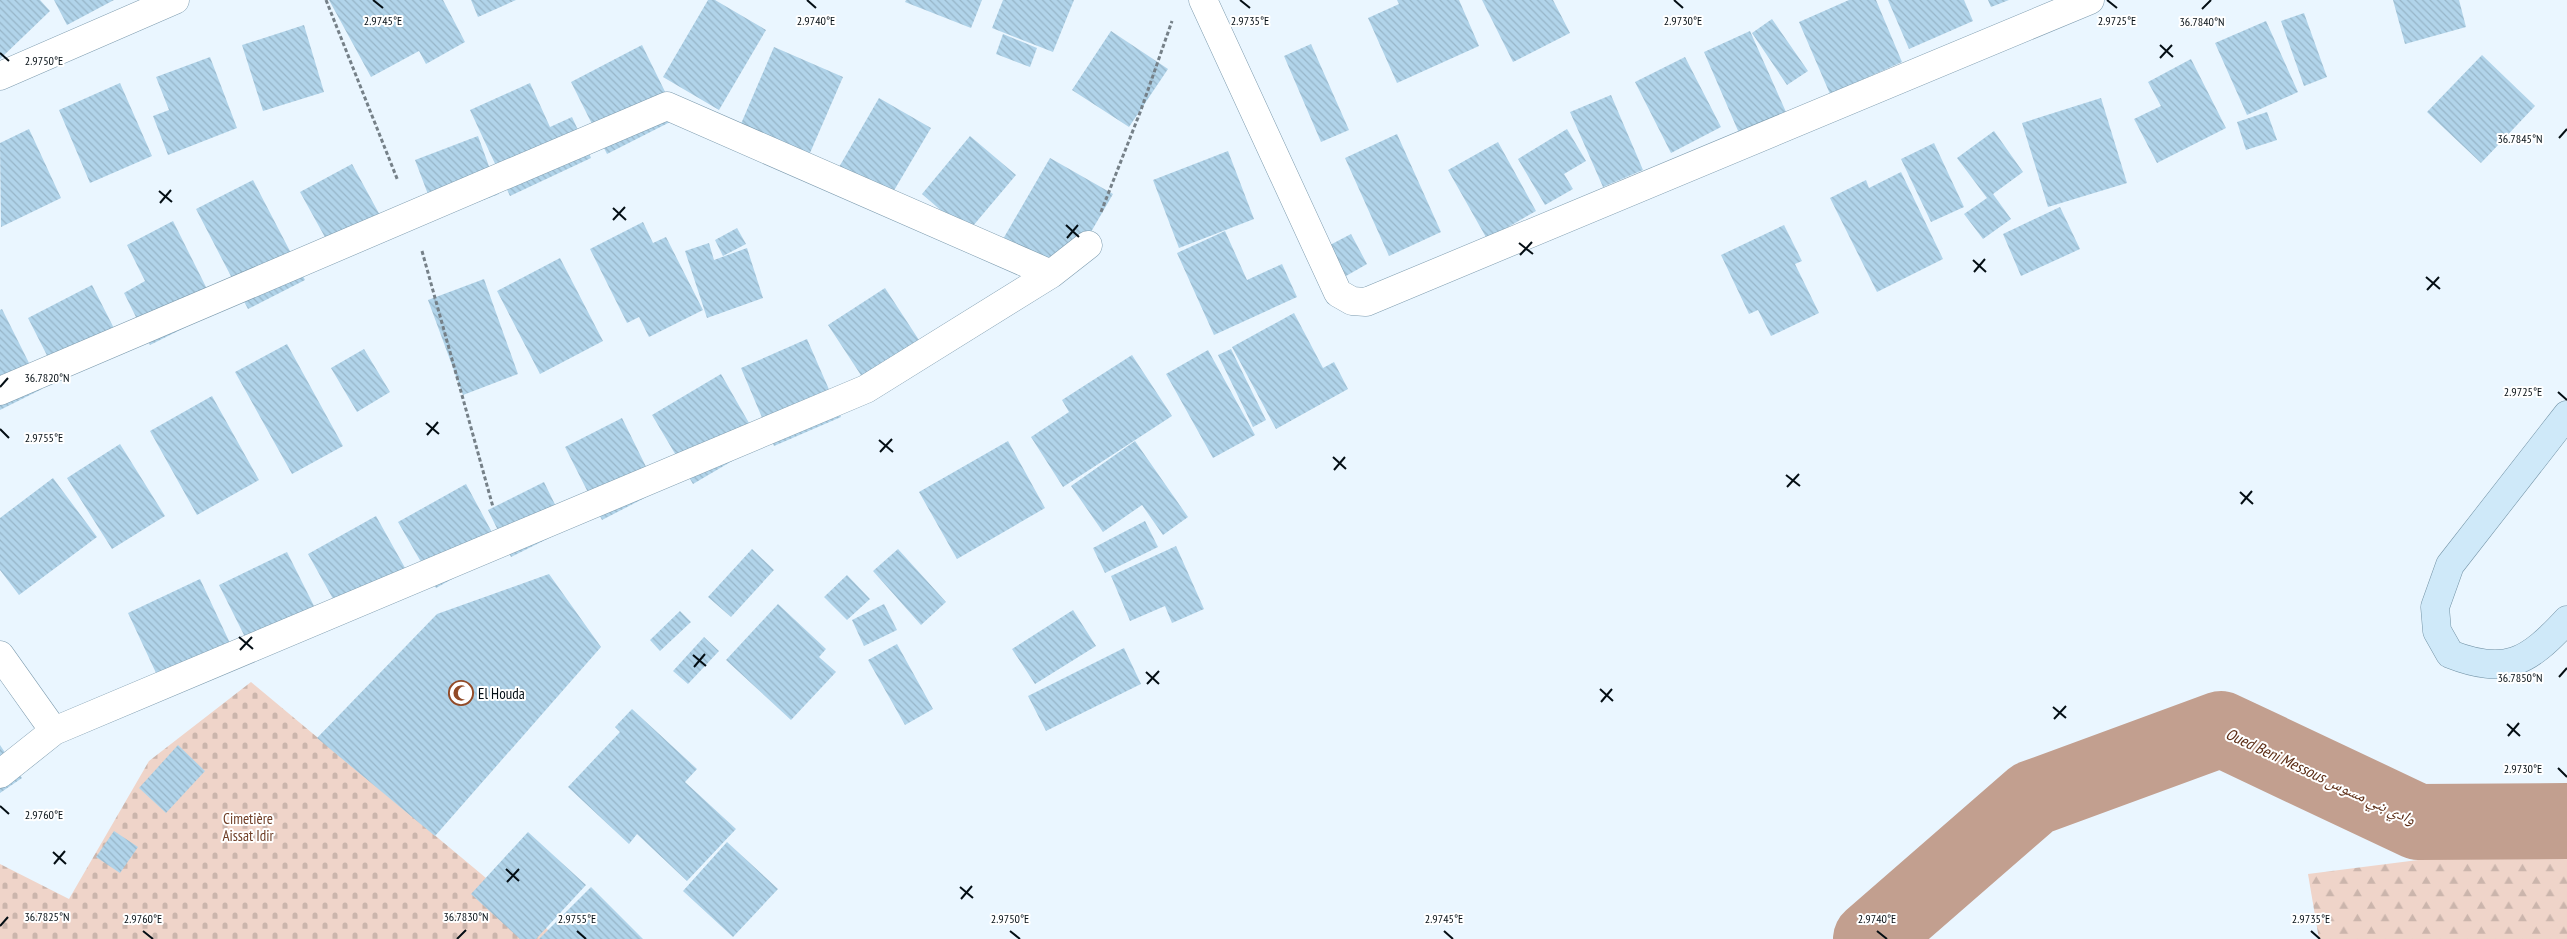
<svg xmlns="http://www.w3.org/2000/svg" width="2567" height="939" viewBox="0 0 2567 939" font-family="'PT Sans Narrow','Noto Naskh Arabic',sans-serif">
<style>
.forest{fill:url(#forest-firs)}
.cemetery{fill:url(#cemetery-stones)}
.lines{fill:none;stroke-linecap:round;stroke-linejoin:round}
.river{stroke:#c29f8f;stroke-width:76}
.building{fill:url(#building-back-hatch)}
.minor-casing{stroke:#7e9caf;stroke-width:29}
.major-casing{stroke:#7393a6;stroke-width:29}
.path{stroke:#758088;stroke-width:3;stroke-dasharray:4 2.5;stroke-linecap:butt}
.minor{stroke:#fff;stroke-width:28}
.major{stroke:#cfe9f9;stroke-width:28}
.ticks{fill:none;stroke:#040e14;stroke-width:2}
.labels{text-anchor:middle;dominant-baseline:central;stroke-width:4;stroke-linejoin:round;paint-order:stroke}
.poi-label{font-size:15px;fill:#040e14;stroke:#fff;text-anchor:start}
.park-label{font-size:15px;fill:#6f3e26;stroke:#fff}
.water-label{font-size:16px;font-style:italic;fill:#5d2e16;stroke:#fff}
.ticks-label{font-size:12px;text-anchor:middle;fill:#040e14;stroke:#fff;stroke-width:4;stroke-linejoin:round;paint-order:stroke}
</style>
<defs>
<pattern id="forest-firs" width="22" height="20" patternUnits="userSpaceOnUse" patternTransform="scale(1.25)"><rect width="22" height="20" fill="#efd4c9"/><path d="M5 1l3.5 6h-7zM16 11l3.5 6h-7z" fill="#cbb5ac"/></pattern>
<pattern id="cemetery-stones" width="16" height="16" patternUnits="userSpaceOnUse" patternTransform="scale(1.25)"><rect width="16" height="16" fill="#efd4c9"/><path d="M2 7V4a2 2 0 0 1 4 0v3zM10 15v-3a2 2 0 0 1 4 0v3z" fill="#cbb5ac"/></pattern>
<pattern id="building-back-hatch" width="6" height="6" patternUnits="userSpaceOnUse" patternTransform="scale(1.25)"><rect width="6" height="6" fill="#b1d4ea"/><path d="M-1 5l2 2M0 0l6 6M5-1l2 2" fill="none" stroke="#97b5c8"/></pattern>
</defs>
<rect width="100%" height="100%" fill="#eaf6ff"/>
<path class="forest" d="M2567 841V939H2319L2308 874Z"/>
<path class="cemetery" d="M251 682 559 939H0V864L69 899 149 761Z"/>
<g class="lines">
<path class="river" d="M1871 939 2033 798 2221 729 2418 822 2567 821"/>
</g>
<path class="building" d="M0 0H40L50 11 0 59Z
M54 0H114L67 25Z
M329 0H443L465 42 426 64 419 51 371 77Z
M471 0H516L478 17Z
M708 0H715L766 30 719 110 663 77Z
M906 0H982L971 28 905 2Z
M1003 0H1074L1053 52 992 28Z
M1397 0H1459L1479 46 1397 83 1368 18 1399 4Z
M1482 0H1553L1570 33 1513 62Z
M1849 0H1876L1902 62 1830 94 1799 22Z
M1888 0H1964L1973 21 1909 49Z
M1988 0H2009L1991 7Z
M2393 0H2459L2466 27 2405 44Z
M2304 13 2327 77 2304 86 2281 21Z
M1772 19 1808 71 1787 85 1752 33Z
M2266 21 2298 92 2247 115 2215 43Z
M304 25 324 92 263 111 242 45Z
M1111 31 1168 69 1129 127 1072 90Z
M1750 31 1786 112 1739 133 1704 52Z
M1003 34 1037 48 1030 67 996 54Z
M1311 44 1349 130 1321 142 1284 56Z
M642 45 678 118 607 154 571 82Z
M774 47 843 77 803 169 734 140Z
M2482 55 2535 106 2481 163 2427 112Z
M210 57 237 128 168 155 153 116 169 110 156 77Z
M1685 57 1721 127 1671 153 1635 82Z
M2191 59 2226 128 2157 163 2134 119 2161 106 2148 82Z
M120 83 152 156 90 183 59 110Z
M530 83 550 127 572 117 591 158 510 196 470 110Z
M1611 95 1643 170 1603 187 1570 112Z
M879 98 931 128 886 204 835 174Z
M2101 98 2127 183 2048 207 2022 123Z
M2267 112 2277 140 2246 150 2237 122Z
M29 129 61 198 1 227 0 143Z
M1567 129 1586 161 1564 174 1573 189 1545 205 1518 159Z
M1994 131 2023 172 1993 194 2011 219 1983 239 1964 214 1987 198 1957 158Z
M1397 134 1441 232 1389 256 1345 158Z
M478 136 499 194 437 218 415 160Z
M970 136 1016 175 967 233 922 194Z
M1498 142 1536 211 1487 239 1448 170Z
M1934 143 1964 207 1931 222 1901 159Z
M1228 151 1254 219 1179 248 1153 180Z
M1050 158 1113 194 1062 282 999 246Z
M352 164 388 230 337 259 300 192Z
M1901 172 1943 259 1877 292 1830 198 1866 180 1869 188Z
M253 180 305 280 248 309 196 209Z
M2060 207 2080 249 2021 276 2003 234Z
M173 221 218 311 150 345 124 293 145 281 127 245Z
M643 222 653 243 666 237 703 310 649 337 639 317 627 323 590 249Z
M1784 225 1802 261 1795 264 1819 313 1771 336 1758 310 1749 314 1721 255Z
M737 228 746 244 723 256 715 240Z
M1225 231 1247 280 1282 264 1297 297 1214 335 1177 253Z
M1351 234 1367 264 1346 276 1330 245Z
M709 243 714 260 747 248 763 298 707 318 685 251Z
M560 258 603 341 540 374 497 291Z
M484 279 518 374 463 395 428 300Z
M92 285 124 348 60 381 28 318Z
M885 288 932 360 876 398 828 325Z
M2 309 42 389 0 410V310Z
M1294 313 1323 368 1334 362 1348 389 1276 429 1232 347Z
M807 339 841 417 774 446 741 368Z
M287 344 343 446 292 474 235 372Z
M364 349 390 392 357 412 331 368Z
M1231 349 1266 420 1253 427 1218 355Z
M1208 350 1255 435 1213 458 1166 374Z
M1132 355 1172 416 1063 487 1031 437 1069 412 1062 400Z
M721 374 761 444 693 484 652 415Z
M212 396 259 480 197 515 150 431Z
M622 418 658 491 602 520 565 447Z
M1008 441 1045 508 957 559 919 492Z
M1135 441 1188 517 1163 535 1142 505 1103 532 1071 486Z
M120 444 165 516 112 549 67 478Z
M53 478 97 537 19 595 0 570V518Z
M544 482 567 529 511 557 488 510Z
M466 484 502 551 436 588 398 522Z
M376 516 414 584 346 622 308 554Z
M1145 521 1158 547 1105 573 1093 548Z
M1176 546 1204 609 1172 623 1165 606 1130 621 1111 576Z
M752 549 774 570 731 617 708 597Z
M898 549 946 602 921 625 873 571Z
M287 552 325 628 257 661 219 585Z
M549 574 601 647 435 836 317 738 437 614Z
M847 575 870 599 847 620 824 597Z
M200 579 236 656 164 690 128 613Z
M778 604 826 649 819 657 836 672 791 720 726 660Z
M884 604 897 630 864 646 852 620Z
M1073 610 1096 646 1035 684 1012 649Z
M680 611 691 622 660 651 650 640Z
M704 637 719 651 688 684 673 671Z
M897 644 933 709 905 725 868 660Z
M1124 648 1141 684 1046 731 1028 696Z
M632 709 697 769 685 782 736 829 687 881 637 834 629 844 568 787 620 732 615 727Z
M0 745 22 778 0 793Z
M178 745 205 771 166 813 139 788Z
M114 831 138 847 120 873 96 857Z
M528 832 586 885 536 939H520L471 894Z
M727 842 778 889 733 937 683 891Z
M591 887 643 939H539Z"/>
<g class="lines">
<defs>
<path id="minor" d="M1203 0 1338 293 1352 301 1366 302 2090 0
M0 76 175 0
M0 391 667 106 1051 274
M0 655 54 731
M0 774 54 731 866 389 1051 274 1088 245"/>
<path id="major" d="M2567 415 2450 565 2435 607 2437 631 2450 654C2506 676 2528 662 2567 620"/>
</defs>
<use href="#minor" class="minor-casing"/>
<use href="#major" class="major-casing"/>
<path class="path" d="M326 0 398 181
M1101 212 1141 110 1172 21
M422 251 493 507"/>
<use href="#minor" class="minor"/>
<use href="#major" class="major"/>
</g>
<path class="ticks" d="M373 0 383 8M807 0 816 8M1240 0 1250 8M1674 0 1683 8M2107 0 2117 8M2202 9 2211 0M2160 45 2173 57M0 53 9 61M2160 58 2172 45M2559 138 2567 129M159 191 172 202M160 203 171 190M613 208 626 220M613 220 625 207M1066 225 1079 237M1067 238 1078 225M1519 243 1533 254M1520 255 1532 242M1973 260 1986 272M1974 272 1985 259M2426 277 2440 289M2427 290 2439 277M0 387 8 378M2558 392 2567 400M426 423 439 434M0 429 9 438M427 435 438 422M879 440 893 452M880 452 892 439M1333 457 1346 469M1334 470 1345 457M1786 475 1800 486M1787 487 1799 474M2240 492 2253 504M2241 504 2252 491M239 637 253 649M240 650 252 637M693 655 706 666M694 667 705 654M1146 672 1159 684M2559 677 2567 668M1147 684 1159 671M1600 689 1613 701M1601 702 1612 689M2053 707 2066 718M2054 719 2066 706M2507 724 2520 736M2508 736 2519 723M2558 768 2567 777M0 806 9 814M53 852 66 864M54 864 65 851M506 869 519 881M507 882 519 869M960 887 973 898M961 899 972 886M0 926 8 917M143 931 153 939M577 931 586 939M1010 931 1020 939M1444 931 1453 939M1877 931 1887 939M2311 931 2320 939M457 939 466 930"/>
<defs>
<symbol id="mosque-ring" viewBox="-11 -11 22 22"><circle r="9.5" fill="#fff" stroke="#924a27" stroke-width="1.5"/><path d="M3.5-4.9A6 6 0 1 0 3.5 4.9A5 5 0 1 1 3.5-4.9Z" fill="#924a27"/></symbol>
</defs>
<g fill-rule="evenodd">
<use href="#mosque-ring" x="447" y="679" width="28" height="28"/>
</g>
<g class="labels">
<g class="poi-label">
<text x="478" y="693">El Houda</text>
</g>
<g class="park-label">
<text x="248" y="818">Cimetière<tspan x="248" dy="17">Aissat Idir</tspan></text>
</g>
<g class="water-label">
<text transform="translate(2321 776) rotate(25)">Oued Beni Messous وادي بني مسوس</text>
</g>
</g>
<g class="ticks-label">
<text x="383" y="25">2.9745°E</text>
<text x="816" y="25">2.9740°E</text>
<text x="1250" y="25">2.9735°E</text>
<text x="1683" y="25">2.9730°E</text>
<text x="2117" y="25">2.9725°E</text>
<text x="2202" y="26">36.7840°N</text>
<text x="44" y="65">2.9750°E</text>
<text x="2520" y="143">36.7845°N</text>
<text x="47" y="382">36.7820°N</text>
<text x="2523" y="396">2.9725°E</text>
<text x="44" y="442">2.9755°E</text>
<text x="2520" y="682">36.7850°N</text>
<text x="2523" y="773">2.9730°E</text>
<text x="44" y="819">2.9760°E</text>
<text x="47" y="921">36.7825°N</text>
<text x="466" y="921">36.7830°N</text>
<text x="143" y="923">2.9760°E</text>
<text x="577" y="923">2.9755°E</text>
<text x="1010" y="923">2.9750°E</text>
<text x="1444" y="923">2.9745°E</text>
<text x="1877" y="923">2.9740°E</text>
<text x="2311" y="923">2.9735°E</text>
</g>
</svg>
